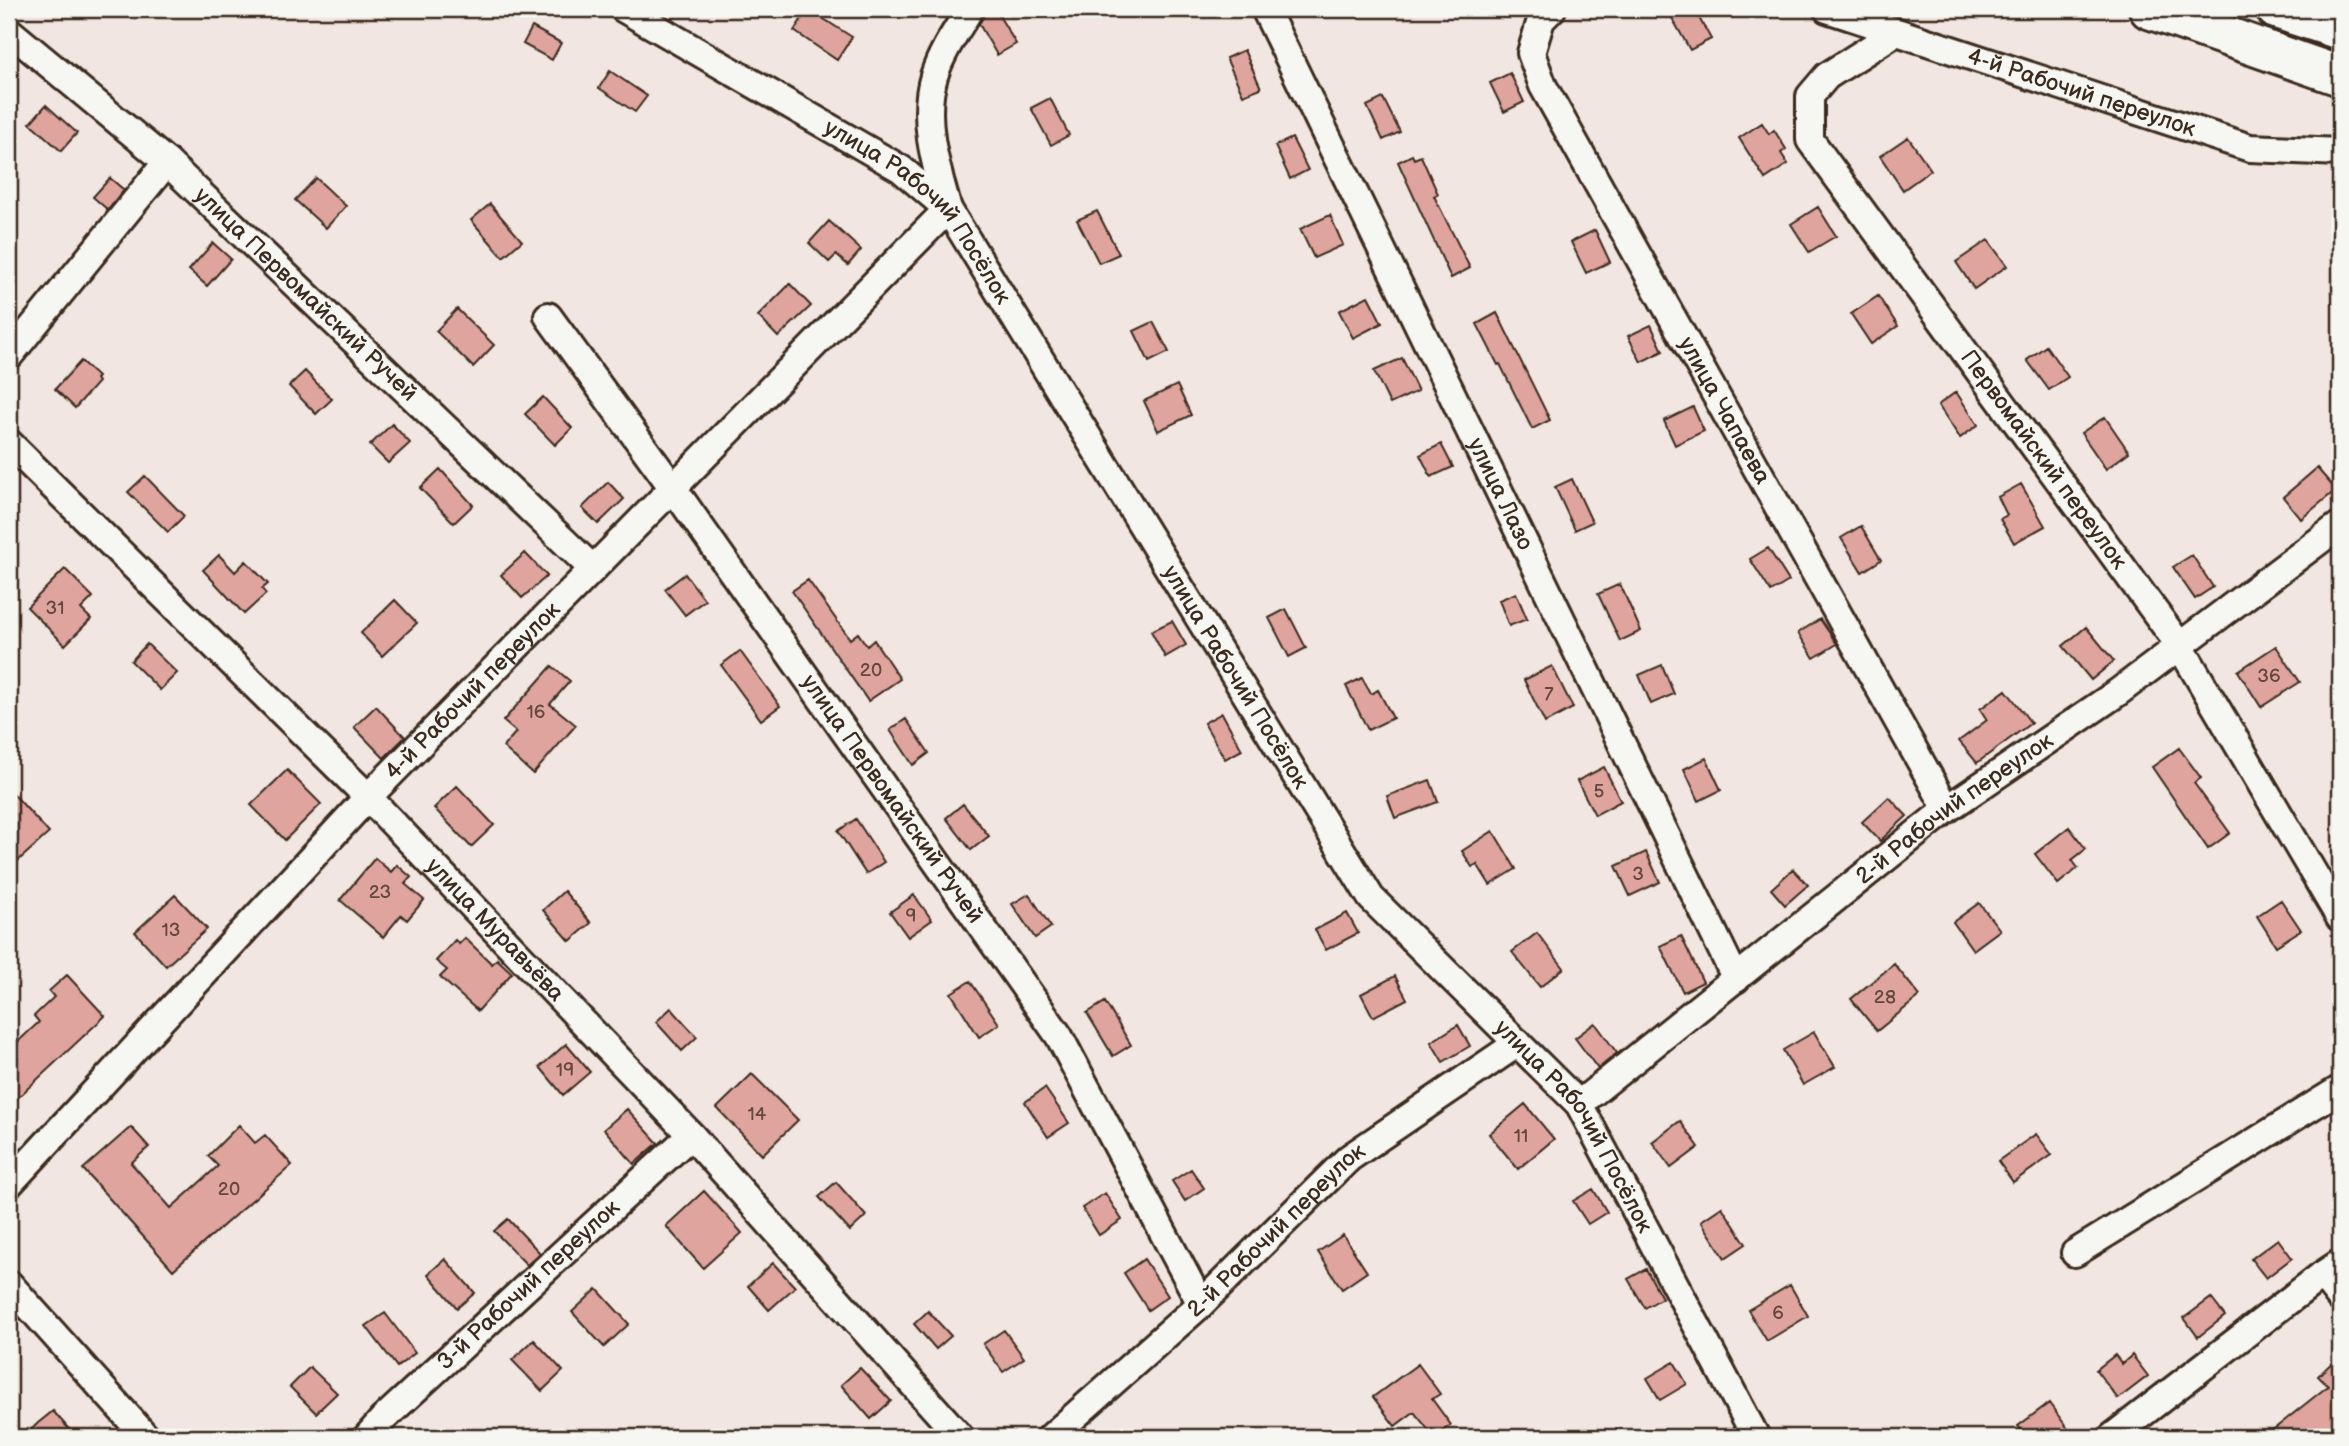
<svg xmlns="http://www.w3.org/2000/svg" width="2349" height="1446" viewBox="0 0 2349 1446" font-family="'Balsamiq Sans',sans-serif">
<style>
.building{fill:#dea49d;stroke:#3b2a1e;stroke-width:2}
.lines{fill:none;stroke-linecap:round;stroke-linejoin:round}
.street-casing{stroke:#3b2a1e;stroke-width:32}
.highway-casing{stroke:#3b2a1e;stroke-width:44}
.street{stroke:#f6f6f2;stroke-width:26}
.highway{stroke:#f6f6f2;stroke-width:38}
.labels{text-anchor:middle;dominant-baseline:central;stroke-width:5;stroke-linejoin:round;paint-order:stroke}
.number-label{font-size:19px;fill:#64483e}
.street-label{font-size:23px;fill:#3b2a1e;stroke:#f6f6f2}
</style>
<rect width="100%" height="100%" fill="#f1e6e1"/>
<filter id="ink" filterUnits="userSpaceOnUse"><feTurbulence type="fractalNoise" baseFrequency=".0143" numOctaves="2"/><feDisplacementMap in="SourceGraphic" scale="14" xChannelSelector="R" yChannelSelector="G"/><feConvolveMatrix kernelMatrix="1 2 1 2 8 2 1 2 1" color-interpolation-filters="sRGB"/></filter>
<g filter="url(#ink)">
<path class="building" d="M808 9 852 37 837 60 794 31Z
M993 9H995L1016 44 997 55 979 24 985 14Z
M1667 9H1694L1711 39 1690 50Z
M532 27 561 43 552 60 523 44Z
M1244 50 1261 88 1243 95 1226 58Z
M610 71 647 96 635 112 599 88Z
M1510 73 1524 102 1504 112 1490 83Z
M1050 98 1069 135 1051 145 1031 108Z
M1383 98 1400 132 1383 140 1367 106Z
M46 105 77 133 61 151 30 123Z
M1762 123 1769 134 1774 130 1786 149 1781 153 1788 164 1765 179 1739 138Z
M1908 137 1931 170 1903 190 1880 156Z
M1292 138 1308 170 1290 179 1275 146Z
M1412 155 1414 159 1421 156 1438 194 1434 196 1470 268 1451 278 1398 162Z
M110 178 124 190 108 210 93 197Z
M316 178 346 206 326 228 295 200Z
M490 204 522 241 503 257 471 220Z
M1818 207 1836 236 1809 252 1791 224Z
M1097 211 1119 254 1099 263 1077 220Z
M1330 215 1343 245 1314 258 1300 229Z
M829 221 861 250 848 265 836 255 829 262 809 243Z
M1595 230 1610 262 1586 273 1571 242Z
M1988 240 2007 266 1974 289 1956 262Z
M213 243 231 259 207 286 189 270Z
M790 284 811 306 778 337 758 316Z
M1368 296 1382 323 1353 338 1339 311Z
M1878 296 1898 326 1871 344 1851 314Z
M457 309 494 345 473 367 436 331Z
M1497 313 1550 420 1532 429 1500 364 1498 365 1477 324Z
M1153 322 1169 352 1149 362 1134 331Z
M1651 325 1663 351 1641 362 1628 336Z
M2046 346 2068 377 2049 390 2027 360Z
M1402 358 1418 391 1390 404 1374 371Z
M81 361 98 377 96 379 98 382 75 408 55 389Z
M305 371 332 399 316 414 289 386Z
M1177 385 1191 415 1158 431 1144 401Z
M1956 392 1978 425 1960 438 1938 405Z
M543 397 572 428 555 445 525 414Z
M1693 407 1704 431 1675 445 1664 421Z
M2105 417 2129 452 2106 469 2081 433Z
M392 424 410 443 388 463 370 445Z
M1441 444 1453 467 1431 477 1420 455Z
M2317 468 2336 490 2301 519 2283 497Z
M440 469 473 505 454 523 420 488Z
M145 476 184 516 168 532 128 492Z
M1572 479 1592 522 1575 530 1555 487Z
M608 482 624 499 598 524 582 508Z
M2021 484 2045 526 2014 543 2000 519 2007 515 1998 497Z
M1861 526 1881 560 1862 572 1841 538Z
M1768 548 1789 581 1771 592 1750 559Z
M525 553 547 576 522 598 501 575Z
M219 555 235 572 246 561 268 584 262 589 266 594 244 614 203 570Z
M2192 555 2213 587 2195 599 2173 567Z
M65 569 93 597 81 609 91 619 65 645 27 607Z
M685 574 705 600 685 615 665 589Z
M808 580 850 639 858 633 867 646 874 640 900 679 868 701 792 591Z
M1620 584 1641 631 1620 641 1598 594Z
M1516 593 1527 619 1509 626 1499 600Z
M395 600 417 623 382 656 361 633Z
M1286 609 1306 648 1289 657 1269 618Z
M1820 619 1837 644 1814 658 1798 633Z
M1172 621 1186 645 1165 657 1151 631Z
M2086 627 2114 661 2091 680 2063 646Z
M147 644 177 673 160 690 131 661Z
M2276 646 2300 682 2261 707 2238 671Z
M740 651 780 706 761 720 721 665Z
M1662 665 1674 694 1651 704 1639 675Z
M552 666 570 681 550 704 576 725 533 774 503 747 516 732 503 721Z
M1552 666 1573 708 1545 723 1524 680Z
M1362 678 1371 694 1378 690 1393 718 1368 730 1346 686Z
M2006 690 2031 723 1977 763 1959 741 1987 720 1980 709Z
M376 706 405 737 384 758 354 727Z
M1222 713 1242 750 1225 759 1204 723Z
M906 719 929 753 913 765 890 730Z
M2179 748 2201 778 2194 783 2230 833 2208 849 2152 767Z
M1706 758 1721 790 1699 801 1684 769Z
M1604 767 1621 801 1595 815 1577 781Z
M287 770 321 804 285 840 251 805Z
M1430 780 1438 802 1395 818 1387 796Z
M457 786 494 825 471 847 434 808Z
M9 789 49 833 9 869Z
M1889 797 1907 816 1880 841 1862 822Z
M963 804 989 836 971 850 946 818Z
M856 819 884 862 866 874 838 831Z
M2069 827 2086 849 2072 860 2078 868 2058 884 2035 854Z
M1493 831 1516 869 1490 885 1477 864 1472 867 1462 851Z
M1646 852 1660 882 1630 896 1616 866Z
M375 858 391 872 397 865 411 877 405 884 424 900 407 920 401 915 383 937 340 900Z
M1793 869 1808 885 1785 905 1771 889Z
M564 891 591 923 570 941 543 910Z
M1029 894 1051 927 1035 938 1012 904Z
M175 895 207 929 166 966 135 932Z
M914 895 932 920 908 937 890 912Z
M2281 900 2301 930 2276 946 2257 916Z
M1979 903 2000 930 1973 950 1953 922Z
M1347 913 1358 933 1326 950 1315 930Z
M1537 933 1564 968 1540 987 1512 952Z
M1681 936 1703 982 1683 992 1660 946Z
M465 938 492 964 497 959 512 973 478 1011 440 977 447 970 436 961 455 940 459 944Z
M1894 964 1920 996 1877 1031 1851 999Z
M67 975 105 1016 9 1106V1050L39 1022 34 1016 54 997 49 991Z
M1395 976 1407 999 1373 1017 1361 994Z
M970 981 999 1024 979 1037 951 993Z
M1105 1002 1131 1045 1113 1056 1087 1013Z
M671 1008 697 1037 682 1051 656 1022Z
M1595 1023 1617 1053 1598 1069 1575 1038Z
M1458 1025 1470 1046 1443 1062 1431 1042Z
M1814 1032 1835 1067 1803 1085 1783 1050Z
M566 1044 590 1072 563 1095 540 1067Z
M752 1074 798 1120 762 1155 717 1108Z
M1045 1088 1069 1123 1048 1137 1025 1102Z
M1525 1104 1554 1139 1518 1169 1489 1134Z
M627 1109 658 1143 634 1164 604 1129Z
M1680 1121 1699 1147 1671 1168 1652 1142Z
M239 1125 255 1143 265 1135 292 1165 173 1270 83 1169 131 1127 149 1147 131 1163 171 1208 218 1166 208 1156Z
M2036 1134 2052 1155 2013 1182 1998 1161Z
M1191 1169 1204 1188 1185 1201 1172 1181Z
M836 1182 866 1216 850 1231 819 1197Z
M1593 1189 1607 1212 1588 1224 1573 1201Z
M704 1191 742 1233 703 1268 666 1226Z
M1105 1193 1122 1220 1099 1235 1082 1208Z
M1722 1207 1746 1244 1725 1258 1701 1221Z
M508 1219 540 1253 527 1265 494 1231Z
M1343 1235 1367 1272 1342 1289 1318 1252Z
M2278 1239 2292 1258 2266 1278 2251 1259Z
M445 1259 475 1293 457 1308 428 1274Z
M1144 1259 1168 1296 1148 1310 1124 1273Z
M773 1263 795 1287 769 1310 748 1286Z
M1646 1269 1662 1298 1645 1308 1628 1279Z
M1790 1285 1808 1316 1767 1341 1748 1310Z
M597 1289 629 1324 604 1347 572 1312Z
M2211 1298 2225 1316 2198 1337 2184 1318Z
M928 1311 951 1336 936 1349 914 1324Z
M385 1313 415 1353 397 1367 366 1326Z
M1004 1330 1024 1358 1003 1372 983 1344Z
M534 1340 563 1371 542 1391 512 1360Z
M2115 1355 2122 1364 2132 1355 2148 1376 2118 1399 2096 1370Z
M2340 1355V1437H2264L2328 1386 2318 1376Z
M1674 1362 1687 1384 1660 1400 1647 1378Z
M1418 1364 1440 1394 1432 1399 1451 1425 1434 1437 1414 1412 1395 1426 1373 1397Z
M310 1367 337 1393 316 1413 290 1387Z
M860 1368 891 1401 871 1419 841 1385Z
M2049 1403 2074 1437H2027L2018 1426Z
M53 1411 76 1437H24L38 1423Z"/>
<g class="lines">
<defs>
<g id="street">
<path id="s1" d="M624 9 901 169 948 209 1371 898 1579 1104 1756 1437"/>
<path id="s2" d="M1265 9 1736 979"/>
<path id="s3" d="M1552 9 1541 20 1531 53 1543 86 1947 809"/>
<path id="s4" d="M1827 9 2250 148 2340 152"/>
<path id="s5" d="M9 31 167 162 593 569"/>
<path id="s6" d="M1896 32 1827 76 1810 96V140L2180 646 2340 918"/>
<path d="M948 209C936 167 921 119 934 76 942 51 957 30 970 9"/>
<path id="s7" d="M548 316 673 488 1059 1036 1201 1304"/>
<path d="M9 356 167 162"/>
<path id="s8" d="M9 443 368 797 691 1135 960 1437"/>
<path id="s9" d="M1579 1104 1947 809 2117 693 2340 525"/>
<path id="s10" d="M9 1184 368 797 948 209"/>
<path d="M2075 1253 2340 1089"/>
<path d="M2322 1275 2340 1298"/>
<path d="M9 1284 146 1437"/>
<path id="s11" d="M367 1437 382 1420 691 1135"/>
<path id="s12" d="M1051 1437 1201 1304 1349 1158 1518 1043"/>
<path d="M2112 1437 2322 1275 2340 1263"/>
</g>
<path id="highway" d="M2149 9 2340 76
M2276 9 2340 30"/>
</defs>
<use href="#street" class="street-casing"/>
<use href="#highway" class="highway-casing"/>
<use href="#street" class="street"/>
<use href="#highway" class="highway"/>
</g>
</g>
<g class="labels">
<g class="number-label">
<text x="55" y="608">31</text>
<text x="871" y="670">20</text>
<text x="2269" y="676">36</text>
<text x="1549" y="694">7</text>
<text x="536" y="712">16</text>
<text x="1599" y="791">5</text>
<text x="1638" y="874">3</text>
<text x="380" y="892">23</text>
<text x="911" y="916">9</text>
<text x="171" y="930">13</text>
<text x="1885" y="997">28</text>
<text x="565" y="1070">19</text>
<text x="757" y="1114">14</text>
<text x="1521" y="1136">11</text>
<text x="229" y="1189">20</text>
<text x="1778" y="1313">6</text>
</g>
<g class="street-label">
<text stroke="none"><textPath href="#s4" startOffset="268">4-й Рабочий переулок</textPath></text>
<text stroke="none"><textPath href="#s1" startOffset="362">улица Рабочий Посёлок</textPath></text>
<text stroke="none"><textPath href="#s5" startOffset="397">улица Первомайский Ручей</textPath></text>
<text stroke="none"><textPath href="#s3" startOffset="457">улица Чапаева</textPath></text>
<text stroke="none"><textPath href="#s6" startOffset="548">Первомайский переулок</textPath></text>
<text stroke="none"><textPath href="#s2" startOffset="539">улица Лазо</textPath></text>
<text stroke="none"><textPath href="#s1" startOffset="931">улица Рабочий Посёлок</textPath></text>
<text stroke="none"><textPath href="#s10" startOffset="677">4-й Рабочий переулок</textPath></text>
<text stroke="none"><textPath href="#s7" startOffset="593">улица Первомайский Ручей</textPath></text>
<text stroke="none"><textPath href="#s9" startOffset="478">2-й Рабочий переулок</textPath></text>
<text stroke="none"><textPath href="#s8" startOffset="688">улица Муравьёва</textPath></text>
<text stroke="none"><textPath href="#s1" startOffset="1498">улица Рабочий Посёлок</textPath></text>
<text stroke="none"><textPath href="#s12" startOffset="306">2-й Рабочий переулок</textPath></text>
<text stroke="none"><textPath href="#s11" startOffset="222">3-й Рабочий переулок</textPath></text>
</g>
</g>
<rect width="2349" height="1446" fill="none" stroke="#f6f6f2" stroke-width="35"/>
<rect x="18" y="18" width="2314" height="1411" fill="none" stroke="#3b2a1e" stroke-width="2.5" filter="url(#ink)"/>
</svg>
